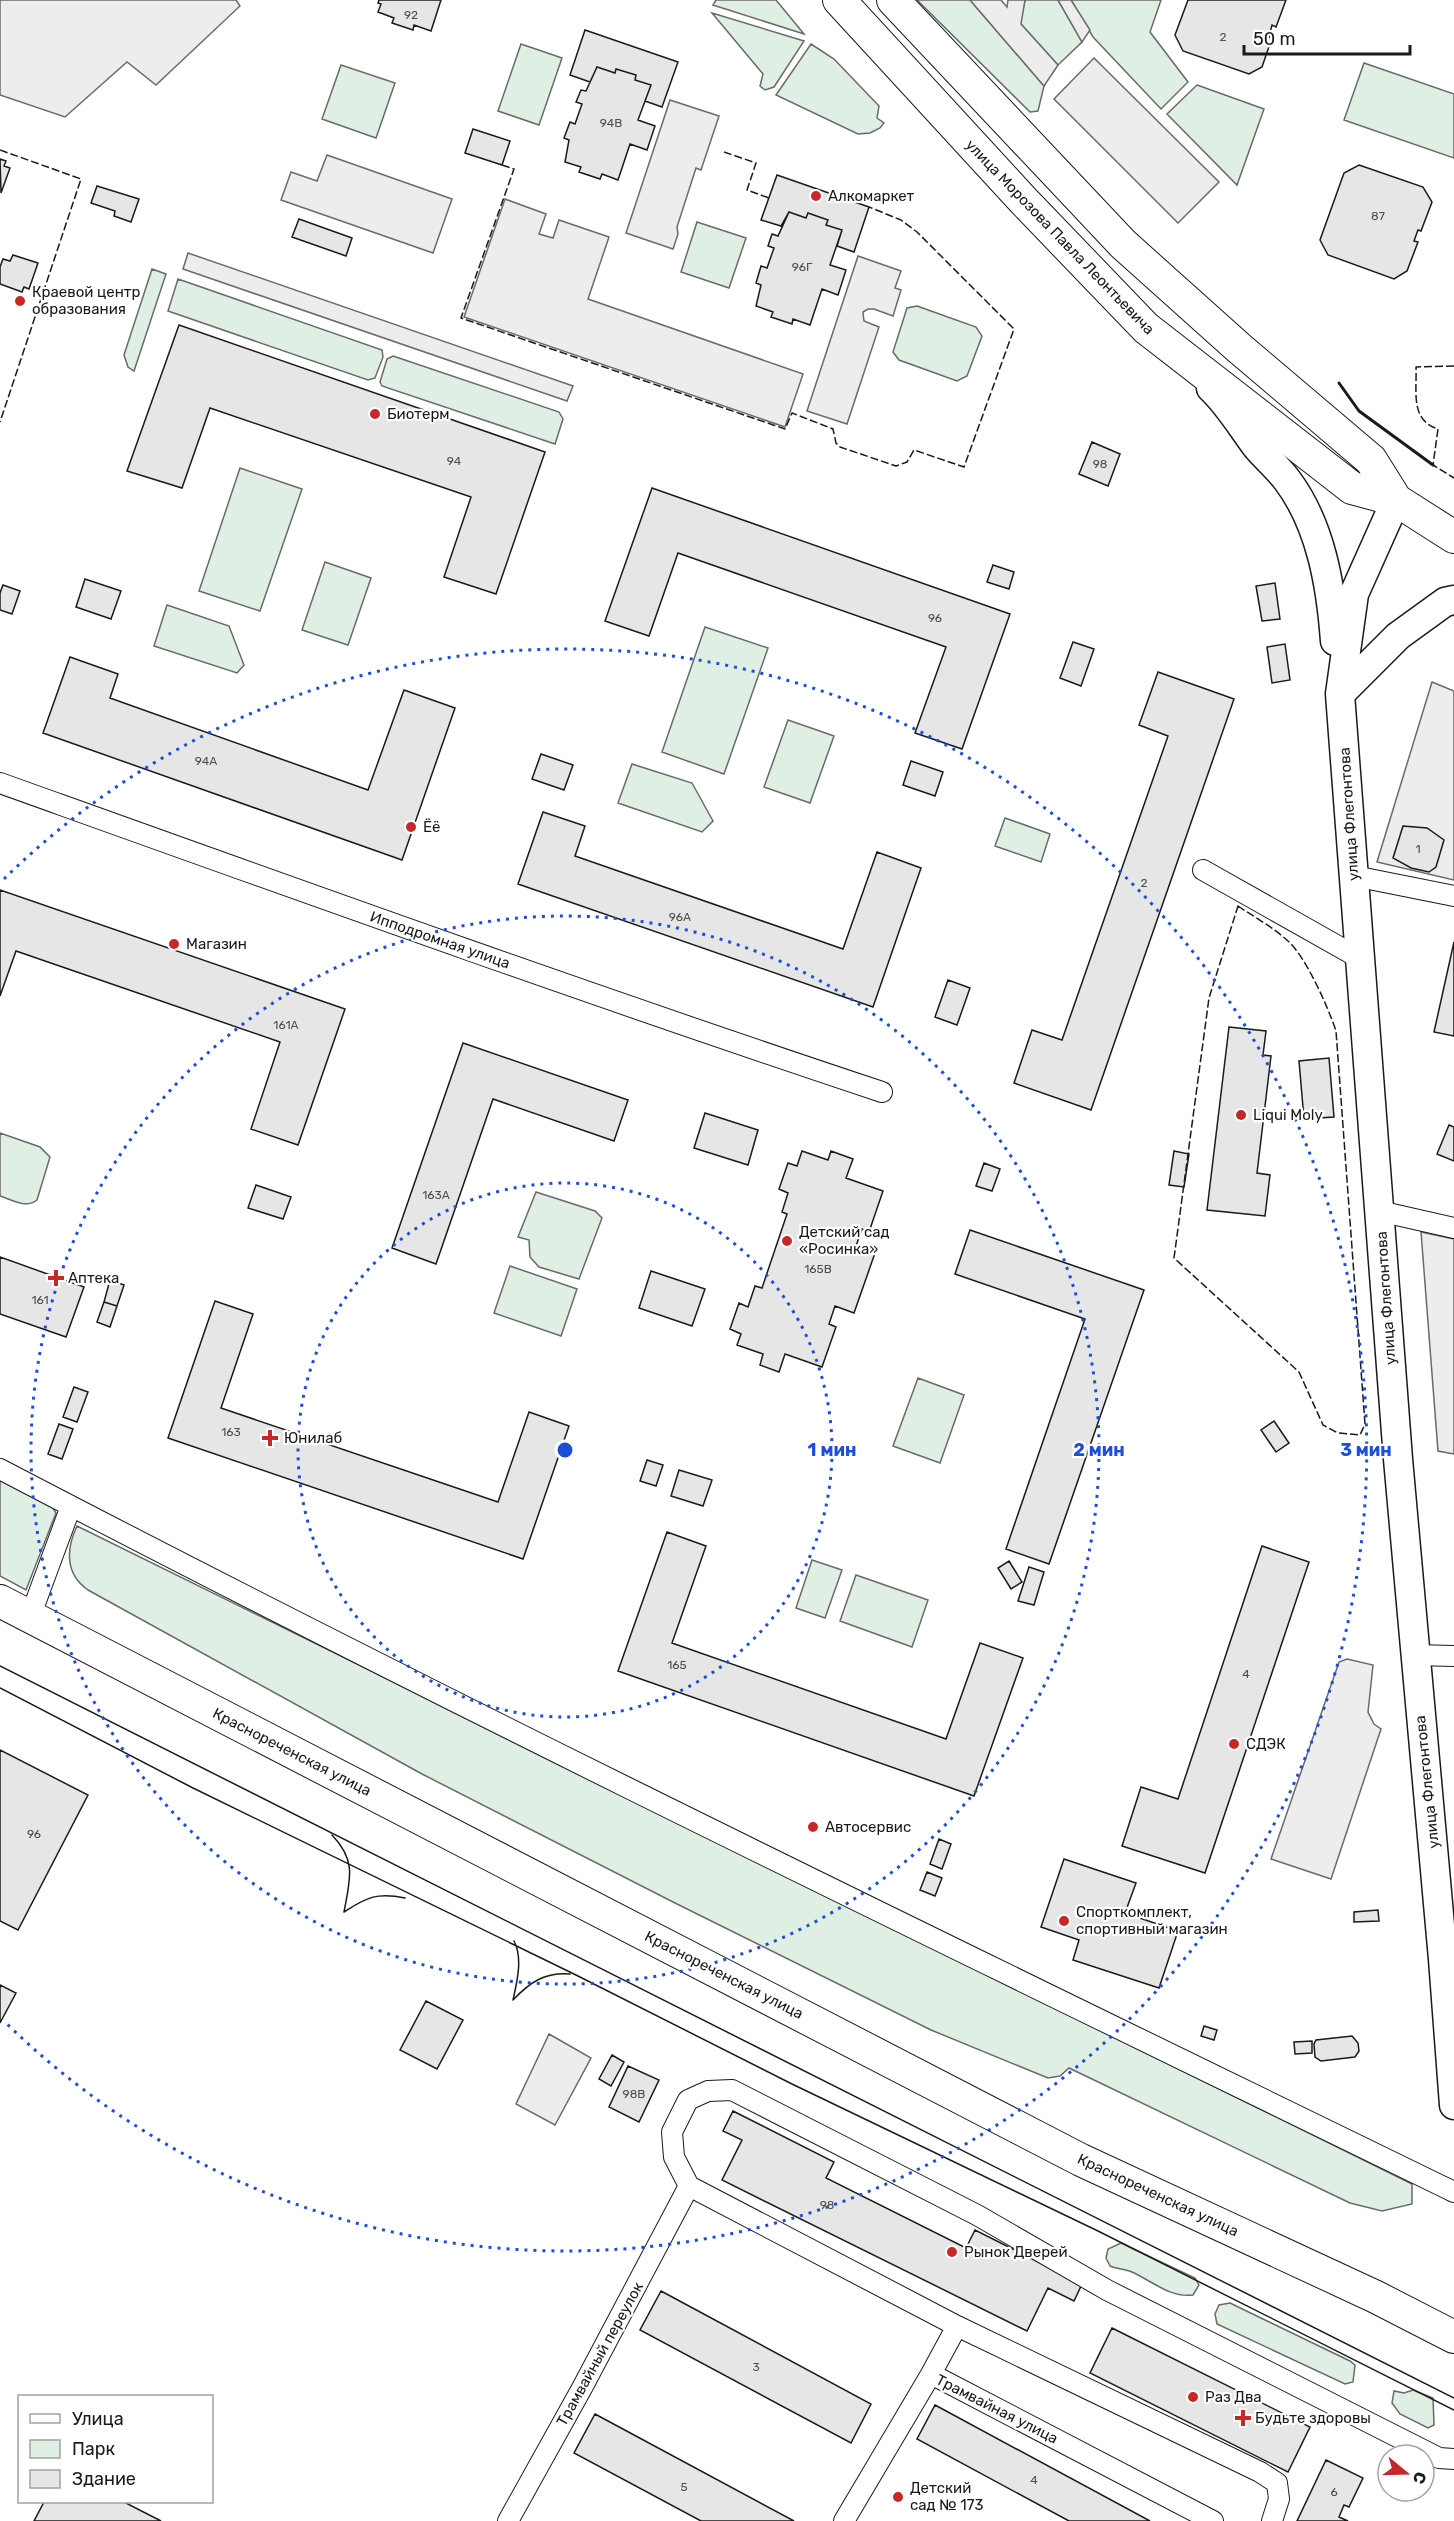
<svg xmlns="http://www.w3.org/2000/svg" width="1454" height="2521" viewBox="0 0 1454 2521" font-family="Rubik,sans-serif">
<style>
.green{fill:#e0efe3;stroke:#6a6a6a;stroke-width:1.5}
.parking{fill:#ededed;stroke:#6a6a6a;stroke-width:1.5}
.building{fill:#e6e6e6;stroke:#1a1a1a;stroke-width:1.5}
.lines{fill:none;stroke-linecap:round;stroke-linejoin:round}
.street-casing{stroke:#1a1a1a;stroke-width:22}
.secondary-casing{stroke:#1a1a1a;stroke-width:31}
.primary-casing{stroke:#1a1a1a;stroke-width:34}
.street{stroke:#fff;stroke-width:20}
.secondary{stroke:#fff;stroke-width:28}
.primary{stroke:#fff;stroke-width:32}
.tram{stroke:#1a1a1a;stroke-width:1.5}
.fence{stroke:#1a1a1a;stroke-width:1.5;stroke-dasharray:8 3;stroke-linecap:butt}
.wall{stroke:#1a1a1a;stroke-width:3}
.ring{fill:none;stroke:#1d4ed8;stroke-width:3;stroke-dasharray:3 6}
.poi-dot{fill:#c62828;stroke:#fff;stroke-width:2}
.labels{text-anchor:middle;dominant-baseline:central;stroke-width:4.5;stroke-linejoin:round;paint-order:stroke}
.number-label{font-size:12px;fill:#4d4d4d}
.poi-label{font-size:15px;fill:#1a1a1a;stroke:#fff;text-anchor:start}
.street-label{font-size:15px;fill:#1a1a1a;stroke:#fff}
.centre{fill:#1d4ed8;stroke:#fff;stroke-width:3}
.ring-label{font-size:18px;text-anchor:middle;font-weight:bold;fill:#1d4ed8;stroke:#fff;stroke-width:4.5;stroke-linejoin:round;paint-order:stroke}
</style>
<rect width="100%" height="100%" fill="#fff"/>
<path class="green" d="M716 0H776L804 34 713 5Z
M917 0H970L1044 86 1038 111 1030 112Z
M1025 0H1058L1082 42 1058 65 1020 23Z
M1071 0H1161L1150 32 1188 82 1161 109 1093 37Z
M712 13 804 41 774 87 765 90 760 86 763 74Z
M521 44 562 58 539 125 498 111Z
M811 44 834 59 879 106 877 118 884 123 880 128 870 133 858 134 776 95Z
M1364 63 1454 94V158L1344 120Z
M341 65 395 83 376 138 322 119Z
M1197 85 1264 109 1237 185 1167 114Z
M697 222 746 238 729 288 681 272Z
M152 269 166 274 134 371 128 367 124 355Z
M178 279 382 350 383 357 375 378 368 380 168 311Z
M917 306 976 327 982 336 967 376 957 381 899 360 893 352 907 308Z
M393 356 559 412 563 419 555 444 382 386 380 382 387 359Z
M240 468 302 489 260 611 199 591Z
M325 562 371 578 348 645 302 630Z
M167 605 229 626 244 665 237 673 154 646Z
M705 627 768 648 724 774 662 752Z
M788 720 834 736 810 803 764 787Z
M632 764 692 783 713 821 702 832 618 803Z
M1005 818 1050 834 1041 862 995 846Z
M0 1133 40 1147 50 1157 37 1200C26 1209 12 1200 0 1196Z
M536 1192 595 1211 602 1218 579 1279 539 1267 530 1257 529 1240 518 1237Z
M510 1266 577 1289 561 1336 494 1313Z
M918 1378 964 1395 940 1463 893 1446Z
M0 1473 47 1498 56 1513 26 1590 0 1576Z
M77 1526 1412 2184V2204L1382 2211 1350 2203 1069 2068 1060 2076 1048 2078 931 2030 677 1904 422 1774 88 1590C65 1574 66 1549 77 1526Z
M812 1560 842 1570 825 1618 796 1608Z
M856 1575 928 1600 912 1647 840 1621Z
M1121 2243 1195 2278 1199 2285 1193 2295C1170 2298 1152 2281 1132 2272 1125 2269 1117 2269 1110 2266L1106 2258 1108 2249Z
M1230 2303 1350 2361 1355 2365 1353 2382 1345 2384 1217 2324 1215 2314 1219 2305Z
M1413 2390 1433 2398 1434 2425 1428 2428 1400 2414 1392 2403 1394 2391 1404 2393Z"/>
<path class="parking" d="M0 0H236L240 6 156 85 127 62 65 117 0 95Z
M970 0H1001L1007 7 1008 0H1025L1021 24 1058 65 1044 86Z
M1058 0H1071L1090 30 1082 42Z
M1094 58 1219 182 1178 223 1054 99Z
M670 100 719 116 701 170 696 168 677 227 678 234 673 249 626 233Z
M327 155 452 199 433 253 281 200 291 172 317 181Z
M505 199 546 214 539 234 553 238 559 220 609 237 588 299 803 374 785 427 464 317Z
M188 253 573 386 567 401 183 269Z
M858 256 901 271 895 288 901 290 893 316 874 309H868L863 312 864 321 879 327 847 424 807 411Z
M1432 682 1454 691V880L1377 862Z
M1421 1232 1454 1239V1454L1438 1451Z
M1347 1659 1373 1665 1368 1712 1374 1724 1381 1729 1331 1879 1271 1859 1339 1662Z
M549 2034 591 2058 555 2125 516 2104Z"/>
<path class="building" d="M379 0H441L431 31 414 25 413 30 392 23 394 18 378 12 381 4 378 3Z
M1188 0H1286L1276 27 1272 25 1269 37 1272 38 1262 67 1249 74 1183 51 1175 35Z
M585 30 678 62 662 107 645 101 651 85 635 80 636 75 616 69 615 73 597 67 590 82 570 75Z
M597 67 615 73 616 69 636 75 635 80 651 85 638 120 655 126 647 150 630 144 618 180 602 174 600 179 579 172 581 167 565 162 569 140 564 138 570 122 575 124 582 104 576 102 581 90 586 91Z
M473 129 510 141 502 165 465 153Z
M0 159 6 161 4 166 10 168 1 193Z
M1359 165 1423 187 1432 202 1421 231 1418 230 1414 241 1418 242 1407 271 1394 279 1328 255 1320 240 1344 173Z
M777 175 869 207 854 252 837 246 842 230 826 225 828 220 808 213 806 218 789 212 781 226 761 220Z
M97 186 139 199 131 222 114 216 115 211 91 203Z
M789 212 806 218 808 213 828 220 826 225 842 230 830 265 846 270 838 295 822 289 810 325 793 319 792 324 771 317 773 312 756 306 761 285 756 283 761 266 767 268 774 248 768 246 772 234 778 236Z
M299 219 352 238 346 256 292 237Z
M13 255 38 263 29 289 24 287 22 292 0 284V267L3 259 10 261Z
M179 325 545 452 496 594 444 577 471 497 210 408 182 488 127 471Z
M1092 442 1120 454 1108 486 1079 474Z
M652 488 1010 614 962 749 915 733 946 647 678 553 649 636 605 621Z
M993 565 1014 572 1009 589 987 582Z
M85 579 121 591 111 619 76 607Z
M1275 583 1280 619 1262 621 1256 586Z
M3 585 20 591 12 614 0 610V593Z
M1073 642 1094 649 1081 686 1060 678Z
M1285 644 1290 680 1272 683 1267 647Z
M70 657 118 674 110 698 368 790 404 690 455 708 402 860 43 733Z
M1158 672 1234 699 1091 1110 1014 1083 1032 1030 1062 1040 1168 736 1139 725Z
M541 754 573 765 564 790 532 779Z
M911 761 943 772 935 796 903 785Z
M543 812 585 826 575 856 843 949 877 852 921 868 873 1007 518 884Z
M1403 826 1427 828 1444 840 1436 867 1429 872 1411 868 1393 858Z
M0 890 345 1009 298 1145 251 1129 280 1042 16 951 0 996Z
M1454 942V1036L1434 1032Z
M948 980 970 988 957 1025 935 1017Z
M1229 1027 1266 1031 1263 1055 1271 1056 1257 1173 1270 1175 1265 1216 1207 1210Z
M463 1043 628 1100 614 1141 493 1099 436 1264 392 1248Z
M1329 1058 1334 1117 1304 1119 1299 1061Z
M705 1113 758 1130 748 1165 694 1148Z
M1449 1125 1454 1127V1161L1437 1154Z
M802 1151 828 1160 831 1151 853 1159 846 1178 883 1191 869 1232 862 1229 856 1246 875 1253 854 1313 835 1306 829 1324 836 1327 822 1367 785 1354 779 1372 760 1365 763 1354 737 1345 741 1334 730 1329 739 1303 748 1307 755 1286 762 1288 787 1214 782 1212 788 1193 779 1189 788 1163 797 1166Z
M1174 1151 1189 1154 1184 1187 1169 1185Z
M984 1163 1000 1169 992 1191 976 1186Z
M256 1185 291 1197 283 1219 248 1208Z
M970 1230 1144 1290 1049 1564 1006 1549 1085 1319 955 1274Z
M0 1257 84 1287 66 1337 0 1314Z
M651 1271 705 1289 692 1326 639 1308Z
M110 1280 124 1285 117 1306 104 1302Z
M215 1301 253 1314 221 1408 498 1502 529 1412 569 1426 523 1559 168 1438Z
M104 1302 117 1306 110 1327 97 1322Z
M74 1387 88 1392 77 1422 63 1417Z
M1274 1421 1289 1443 1276 1452 1261 1430Z
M59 1424 73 1429 62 1459 48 1454Z
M647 1460 663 1465 656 1486 640 1481Z
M679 1470 712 1480 703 1506 671 1496Z
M667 1532 706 1546 672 1643 946 1739 980 1643 1023 1658 974 1796 618 1671Z
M1262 1546 1309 1562 1205 1873 1122 1846 1141 1787 1178 1799Z
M1009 1561 1022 1582 1011 1589 998 1568Z
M1029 1567 1044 1572 1034 1605 1018 1601Z
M0 1750 88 1795 18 1930 0 1921Z
M939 1839 951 1844 942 1869 930 1864Z
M1064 1859 1136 1883 1125 1913 1178 1931 1159 1988 1073 1960 1079 1940 1041 1927Z
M927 1872 942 1878 935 1896 920 1890Z
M1378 1910 1379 1921 1354 1922V1912Z
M0 1985 16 1993 0 2023Z
M426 2001 463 2020 437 2069 400 2050Z
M1204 2026 1217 2030 1214 2040 1201 2036Z
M1352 2036 1358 2043 1359 2051 1355 2057 1321 2061 1315 2057 1314 2044 1316 2040Z
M1312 2041V2053L1295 2054 1294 2042Z
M612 2055 624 2062 611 2086 599 2079Z
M628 2066 659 2080 639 2122 609 2107Z
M733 2111 834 2162 826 2178 966 2248 975 2230 1082 2284 1074 2301 1048 2288 1027 2331 722 2180 742 2140 723 2131Z
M661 2291 871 2404 851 2443 640 2330Z
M1112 2328 1310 2427 1288 2472 1090 2373Z
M935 2405 1150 2521H1069L917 2439Z
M595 2414 794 2521H701L574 2453Z
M1326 2460 1363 2478 1349 2507 1344 2505 1339 2517 1348 2521H1297Z
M44 2502H124L161 2521H34Z"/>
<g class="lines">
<defs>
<path id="street" d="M0 783C293 888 587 994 882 1092
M1203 870 1359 958
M1354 876 1454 896
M1379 1211 1454 1228
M0 1469C480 1720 968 1955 1454 2192
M30 1617 71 1506
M1414 1655 1454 1656
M931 2374 957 2326
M508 2521 582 2388 689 2186
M844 2521 931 2374 1213 2521
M1272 2521 1279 2499 1277 2483 1260 2472 957 2326 689 2186 674 2157 672 2132 688 2100 708 2091 732 2090 977 2215 1107 2290 1439 2458 1454 2459"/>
<path id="secondary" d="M1211 388C1229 405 1241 426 1256 446 1266 458 1278 468 1287 480 1321 525 1331 586 1335 641
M1396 500 1354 594 1340 694 1398 1459 1443 1959 1454 2105
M1340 694 1398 636 1445 602 1454 600"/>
<path id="primary" d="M839 0 1022 199 1146 328 1352 488 1396 500 1454 537
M893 0 1123 244 1239 348 1371 460 1396 500
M0 1601 1081 2160 1376 2297 1454 2337"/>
</defs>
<use href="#street" class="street-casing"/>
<use href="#secondary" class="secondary-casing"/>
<use href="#primary" class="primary-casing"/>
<use href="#street" class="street"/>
<use href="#secondary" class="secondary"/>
<use href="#primary" class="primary"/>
<path class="tram" d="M0 1666 1454 2398
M0 1688 193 1788 576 1975 792 2084 1098 2231 1454 2410
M332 1835C357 1861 350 1879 344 1912
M344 1912C367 1897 378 1892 405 1898
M513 2000C517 1982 523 1958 514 1941
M513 2000C530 1982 545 1972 570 1974"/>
<path class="fence" d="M0 150 81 179 0 422
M724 152 756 163 747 190 769 198
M502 165 514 169 461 318 785 429 792 413 833 429 836 443 840 447 896 466 907 462 914 450 964 467 1014 329 917 232 901 220 869 207
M1454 366 1416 367C1417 393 1410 420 1438 429L1433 465 1454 478
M1238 906C1254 917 1273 927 1288 941 1306 957 1328 1007 1336 1031L1365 1424 1360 1435 1338 1433 1323 1425 1299 1372 1174 1258 1209 998Z"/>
<path class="wall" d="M1339 383 1359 411 1433 465"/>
</g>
<g class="ring">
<circle cx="565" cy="1450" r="267"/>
<circle cx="565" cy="1450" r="534"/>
<path d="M4 879A801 801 0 1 1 4 2021"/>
</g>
<g class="poi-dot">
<circle cx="816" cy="196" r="6"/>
<circle cx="20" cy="301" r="6"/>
<circle cx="375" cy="414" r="6"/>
<circle cx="411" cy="827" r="6"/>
<circle cx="174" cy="944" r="6"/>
<circle cx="1241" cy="1115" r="6"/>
<circle cx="787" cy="1241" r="6"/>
<path d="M53 1269h6v6h6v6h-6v6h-6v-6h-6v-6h6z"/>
<path d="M267 1429h6v6h6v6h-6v6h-6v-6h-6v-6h6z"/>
<circle cx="1234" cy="1744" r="6"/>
<circle cx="813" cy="1827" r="6"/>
<circle cx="1064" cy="1921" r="6"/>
<circle cx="952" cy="2252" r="6"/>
<circle cx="1193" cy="2397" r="6"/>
<path d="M1240 2409h6v6h6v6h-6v6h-6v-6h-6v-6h6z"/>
<circle cx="898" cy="2497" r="6"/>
</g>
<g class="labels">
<g class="number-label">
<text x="411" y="15">92</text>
<text x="1223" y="37">2</text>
<text x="611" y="123">94В</text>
<text x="1378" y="216">87</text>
<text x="802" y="267">96Г</text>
<text x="454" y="461">94</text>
<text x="1100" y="464">98</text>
<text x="935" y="618">96</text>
<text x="206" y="761">94А</text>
<text x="1418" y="849">1</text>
<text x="1144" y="883">2</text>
<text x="680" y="917">96А</text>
<text x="286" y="1025">161А</text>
<text x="436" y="1195">163А</text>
<text x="818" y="1269">165В</text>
<text x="40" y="1300">161</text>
<text x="231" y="1432">163</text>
<text x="677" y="1665">165</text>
<text x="1246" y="1674">4</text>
<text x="34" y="1834">96</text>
<text x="634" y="2094">98В</text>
<text x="827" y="2205">98</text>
<text x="756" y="2367">3</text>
<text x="1034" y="2480">4</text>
<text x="684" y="2487">5</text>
<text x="1334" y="2492">6</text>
</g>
<g class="poi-label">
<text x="828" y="196">Алкомаркет</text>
<text x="32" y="292">Краевой центр<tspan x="32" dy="17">образования</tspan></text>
<text x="387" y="414">Биотерм</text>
<text x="423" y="827">Ёё</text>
<text x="186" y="944">Магазин</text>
<text x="1253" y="1115">Liqui Moly</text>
<text x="799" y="1232">Детский сад<tspan x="799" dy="17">«Росинка»</tspan></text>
<text x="68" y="1278">Аптека</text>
<text x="284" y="1438">Юнилаб</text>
<text x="1246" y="1744">СДЭК</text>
<text x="825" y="1827">Автосервис</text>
<text x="1076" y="1912">Спорткомплект,<tspan x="1076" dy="17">спортивный магазин</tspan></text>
<text x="964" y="2252">Рынок Дверей</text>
<text x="1205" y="2397">Раз Два</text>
<text x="1255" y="2418">Будьте здоровы</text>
<text x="910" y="2488">Детский<tspan x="910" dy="17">сад № 173</tspan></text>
</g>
<g class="street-label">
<text transform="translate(1060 237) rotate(46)">улица Морозова Павла Леонтьевича</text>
<text transform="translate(1349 814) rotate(-94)">улица Флегонтова</text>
<text transform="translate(440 940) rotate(19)">Ипподромная улица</text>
<text transform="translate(1386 1298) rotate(-94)">улица Флегонтова</text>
<text transform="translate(292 1752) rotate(27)">Краснореченская улица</text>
<text transform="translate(1427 1782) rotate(-96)">улица Флегонтова</text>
<text transform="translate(724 1975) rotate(27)">Краснореченская улица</text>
<text transform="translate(1158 2195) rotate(25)">Краснореченская улица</text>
<text transform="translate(600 2354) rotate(-61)">Трамвайный переулок</text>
<text transform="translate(997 2409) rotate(27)">Трамвайная улица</text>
</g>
</g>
<circle cx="565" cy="1450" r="9" class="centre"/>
<g class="ring-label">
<text x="832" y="1456">1 мин</text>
<text x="1099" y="1456">2 мин</text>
<text x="1366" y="1456">3 мин</text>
</g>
<rect x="18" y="2395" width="195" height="108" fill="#ffffff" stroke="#a3a3a3" stroke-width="1.5"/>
<rect x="30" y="2414" width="30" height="9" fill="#ffffff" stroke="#a3a3a3" stroke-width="1.5"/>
<text x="72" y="2425" font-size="18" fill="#1a1a1a">Улица</text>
<rect x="30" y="2440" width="30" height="18" fill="#e0efe3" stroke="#a3a3a3" stroke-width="1.5"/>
<text x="72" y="2455" font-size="18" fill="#1a1a1a">Парк</text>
<rect x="30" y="2470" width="30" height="18" fill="#e6e6e6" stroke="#a3a3a3" stroke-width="1.5"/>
<text x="72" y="2485" font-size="18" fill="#1a1a1a">Здание</text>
<g transform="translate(1406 2473) rotate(109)"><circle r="28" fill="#ffffff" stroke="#a3a3a3" stroke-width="1.5"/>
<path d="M0-4.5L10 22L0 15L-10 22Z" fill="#c62828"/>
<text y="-9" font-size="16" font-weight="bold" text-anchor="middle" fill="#1a1a1a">С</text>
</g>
<path d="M1244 45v9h166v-9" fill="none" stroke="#1a1a1a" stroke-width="3"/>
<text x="1253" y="45" font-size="18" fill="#1a1a1a" stroke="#ffffff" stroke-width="4.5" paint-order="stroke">50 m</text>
</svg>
